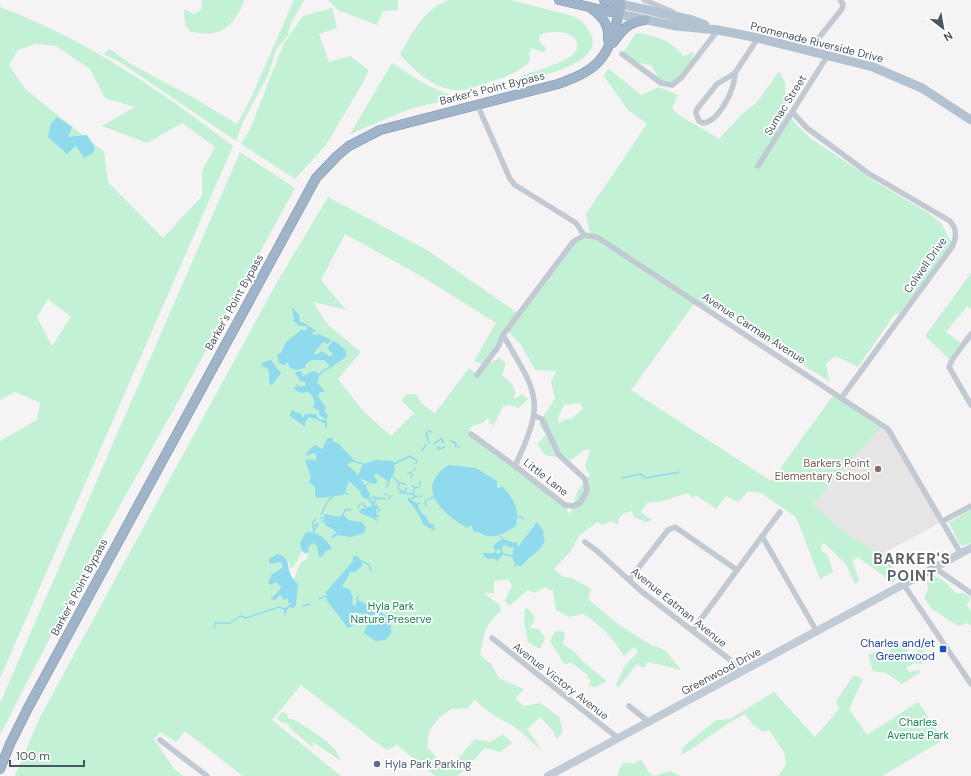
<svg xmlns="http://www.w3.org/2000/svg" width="971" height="776" viewBox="0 0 971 776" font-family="'DM Sans',sans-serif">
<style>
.education{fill:#e6e4e5}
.green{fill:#c3f1d5;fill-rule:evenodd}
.water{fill:#90daee}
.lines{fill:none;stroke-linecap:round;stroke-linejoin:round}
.stream{stroke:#90daee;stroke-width:1.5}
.trunk-casing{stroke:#7690ad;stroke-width:10}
.minor{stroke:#c1cad2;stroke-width:5.5}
.secondary{stroke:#c1cbd6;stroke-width:8}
.primary{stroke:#b3c2d1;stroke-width:9}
.trunk{stroke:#9fb4c9;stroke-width:9}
.education-dot{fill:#8d6e63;stroke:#fff;stroke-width:1.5}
.transit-dot{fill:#1a4fb4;stroke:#fff;stroke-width:1.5}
.service-dot{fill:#5c6f8a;stroke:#fff;stroke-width:1.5}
.labels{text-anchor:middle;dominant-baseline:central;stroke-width:3.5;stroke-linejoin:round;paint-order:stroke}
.street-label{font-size:11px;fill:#4a5661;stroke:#fff}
.education-label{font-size:11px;fill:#785e54;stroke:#fff;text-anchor:end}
.park-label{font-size:11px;fill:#17864f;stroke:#fff}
.transit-label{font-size:11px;fill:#164399;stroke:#fff;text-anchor:end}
.service-label{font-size:11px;fill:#4e5e75;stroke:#fff;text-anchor:start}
.district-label{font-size:15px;font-weight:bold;letter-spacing:1px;fill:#5f6368;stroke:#fff}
</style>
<rect width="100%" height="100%" fill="#f5f3f3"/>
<path class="education" d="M883 425 943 521 880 555 842 530 813 504Z"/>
<path class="green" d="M202 0H244C240 14 229 31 213 33 206 34 198 33 191 32L185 25 184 9 194 14 201 10Z
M294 0H304L291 23 288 35 276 50 269 73 244 120 236 141 120 62 103 54 110 49 129 63 194 98 237 124 250 100Z
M328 0H398V10L383 11 377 25 338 10Z
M448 0H511L572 16C582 20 588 26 592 37 601 66 531 78 513 83 515 81 518 78 520 77 530 71 590 60 575 39 568 30 549 31 540 35L539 40 546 49 545 51 542 52 532 48 529 52 530 61C519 72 507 77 492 81 481 85 469 90 456 90 434 89 413 70 400 54 413 32 423 10 448 0Z
M0 7C89 41 158 89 233 146L0 678V441L37 420 40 403 15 392 0 400ZM35 44 56 46 90 69 105 98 135 107 102 126 147 143 182 123 215 147 202 171V196L163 238 108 182 104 152 25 89 9 65 18 50ZM48 299 71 317 52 346 37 317Z
M332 8 337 28 319 34 329 62 350 56 368 70 365 79 326 145 295 179 241 144 250 129 284 43 303 16Z
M636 33C655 35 671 40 683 56L694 52 689 68 677 82 661 83 651 65 632 62 622 54Z
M392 63 426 85 457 98 412 108 350 134Z
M609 69 641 95 659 87 678 95 672 108 677 114 719 139 743 113 757 102 779 71 785 82 786 111 795 123 810 138 876 182 927 212 941 223 952 243 900 313 895 314 858 367 835 356 826 364 829 381 801 364 796 351 785 353 765 343 726 314 696 301 631 390 771 481 835 393 883 425 813 504 842 530 880 555 884 552 895 563 891 569 898 577 893 583 858 557 852 561 859 580 855 585 846 564 823 542 821 550 828 556 833 572 820 579 796 517 761 493 748 491 738 502 726 496 716 509 696 495 693 498 688 493 663 501 647 503 641 512 652 520 646 522 634 517 632 511C623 513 618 515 618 525L611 521 603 525 597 522 579 536 570 552 554 569 563 577 572 578 591 589 588 599 619 625 651 645 665 650 681 670 648 662 644 668 637 664 618 688 616 685 625 665 638 652 634 647 624 656C613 638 601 625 583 614L569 617 556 610 553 591 546 587 534 593 528 590 509 606 505 601 512 586 509 579 494 581V593H484L501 606 500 608 502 610C483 626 485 633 480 655L491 664 499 678 524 689 515 699 524 706 540 703 559 717 563 731 557 739 553 731 540 717 527 729 542 751C531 742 520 729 508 723 495 716 485 711 475 699L468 708 451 709 439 718 429 731 427 748 443 763 456 761 475 739 490 742 503 734 512 743 500 752 485 748 458 776H435L397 745 387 750 381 746 301 685 272 720 341 776H243L185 731 176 742 160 732 154 739 174 769 183 776H15L39 719 276 284 328 197 427 250 519 314 573 242 590 234 586 214 647 124 628 110 603 75ZM345 234 421 276 496 323 474 361 484 365 477 375 469 368 435 413 422 404 416 394H407L401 400 414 413 391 436 364 412 338 379 361 352 328 325 313 302 346 310 321 280ZM507 330 521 345 535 370 556 371 551 382 555 398 539 424 546 435 537 444 545 455 571 460 584 450H590L585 467 590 475 577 492 570 515 565 505 468 433 472 426 483 423 487 418 490 420 488 423 494 425 503 406 510 405 518 408 528 399 522 394 515 399 513 396 516 394 512 384 502 375 506 363 500 358 485 365ZM580 403 583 409 571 419H565L559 423 558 418 564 405ZM302 551 308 553 307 559 301 562 294 579 298 584 296 598 286 611V606L291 603 289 598 280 595 279 591 281 587 276 582 272 574 282 568 283 565 280 562H289L290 569 295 565Z
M240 152 295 188 174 409 95 550 0 735V703Z
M971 273V309L967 306 946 332 961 343 949 359 925 336Z
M971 509V543L963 546 959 543 949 523Z
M934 575 944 581 956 593H962L971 597 967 605 971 612V626L968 623 958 626 932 609 924 598 928 590 927 582Z
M525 607 532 613 535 619 530 628 539 629 545 639 540 649 528 642 524 622Z
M555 631 565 632 563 645 574 651 582 661 607 681 596 687 588 685 591 681 587 677 588 675 572 663 564 664 550 641Z
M897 641 905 644 909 650 899 658 900 661 910 660 918 650 922 649 927 657 921 664 914 663 906 668 909 672 919 670 921 672 902 684 886 673 873 671 868 655 878 651 889 652Z
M854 675 863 679 849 709 867 735 918 702 943 740 882 776H778L786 765 784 752 769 730 763 732 753 725 745 714C722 725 704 742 682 755V748L716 720 730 719 774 692 815 737 839 709 836 701Z
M282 712 287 714 289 719H293C307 728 337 744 341 761L313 742V748L290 728 287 723H282L277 718Z
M641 760 650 774 655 776 669 771 681 776H618C620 766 622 760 633 764Z"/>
<path class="water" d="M57 117 72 127 68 137 87 135 95 148 93 153 84 158 76 146 67 154 48 137 51 123Z
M292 307 299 315 300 323 303 322 316 331 312 333 313 335 319 334 331 340 328 344 323 342 314 353 315 355 322 351 329 356 333 355 327 348 333 341 339 344 346 351V357L331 367 324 360H312L306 364 305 368 296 370 290 368 287 361V364L284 365 279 363 277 355 281 353 286 342 301 330H307V326H299L294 321Z
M271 360 281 373 272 385 269 383V373L267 368 261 366 263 362Z
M301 371 303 376 313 371 320 374 317 382 325 392H320L318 396 326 408 324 410 328 416 326 419 319 415V410L315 409 313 406 315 404 312 395 308 392 301 393 295 390 294 387 305 386V382L300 381 295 372Z
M291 410 301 414 303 418 305 414H316L319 420 309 417 305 423 306 426H304L290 416Z
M328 438H333V442L338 443 355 461 347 464 358 475 363 464 377 460 393 461 395 470 389 482 376 473 374 476 378 481 375 484 361 479 370 494 369 500 362 497 360 491 349 481 344 495 318 498 315 496V487L309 482 311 477 305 460 312 459 315 461 317 456 314 453 306 456 307 452 315 445 322 449Z
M448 465 476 468 497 481V488L503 487C514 500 520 509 516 526 506 532 498 538 487 536 482 535 480 531 474 532L471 525 467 528C442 513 414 489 448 465Z
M408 497 418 504C418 513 427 514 429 523L433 524 435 528 434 530 424 525C419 516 415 506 408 501Z
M377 504 378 508 376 510 377 517 375 519 360 513 359 510Z
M324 514 339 517 343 514 348 520 362 522 366 528 363 534 350 537 338 535 333 538 331 536 336 533 334 530 325 525Z
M537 522 544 532 543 535 545 540 541 548 527 560 521 567 517 565 514 568 515 564 512 556 513 550 515 549 504 545 502 547 503 554 496 562 495 558 488 559 484 556 483 553H500L501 550 493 549 495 544 503 539 514 543 517 542 518 547Z
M306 532C318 532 326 538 332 549L326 551 323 556 319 557 317 546 313 543 307 548 309 550 306 554 302 551 300 543Z
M277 554C289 557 287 563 290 573 291 577 295 581 298 584L296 605 294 608 289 607 284 616V609L291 603H288V598L284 600 280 595 275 600 270 599 279 591 281 587 276 582 271 585 268 583 272 574 282 568 283 565 280 562 270 564 269 559Z
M353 556H357L362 561V566L355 572H350L342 587 349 589 353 597 352 603 355 607 357 600 372 606 373 611 378 613 381 612 391 620V634L385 640 376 641 364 633 367 626 363 614 355 612 351 615 354 625 348 628 327 601 326 592 353 561Z"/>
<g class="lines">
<path class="stream" d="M320 374 324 370 331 367
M297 385 299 387
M319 420 326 423
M319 420 326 421
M326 428V419
M451 441 456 443 455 446 460 447
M429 442 426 433 429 431 432 432
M434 444 442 438V442H444
M437 448 439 447V449L445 447
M422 450 426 445
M353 461 363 464
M416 463 417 460
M394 464 410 456 412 458 415 459
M414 470 415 468
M408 474 411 472
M392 476 399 483 405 484
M411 478 412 474
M622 478 641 474 645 478 679 472
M399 483 398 488 404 493 413 494
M420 485V481
M365 486 370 482
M412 486 415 488 419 487
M415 487 413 494 415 496
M386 488 389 482
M344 493 348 494
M400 493H404L407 488
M385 495 387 494
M420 497 422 495
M412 498 418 496
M389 499 390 495
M427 500 434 497
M375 501 373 505 369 500 374 497 377 498
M425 501 426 506
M371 502 375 501 377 498 386 499
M362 503 366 507
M418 504 420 503
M358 508 360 504
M378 508 380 510
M376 513 379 511
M343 514 346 509 351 510
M321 515 329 499 333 497
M518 516 524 519
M377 517 379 516
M321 518H324
M375 519 377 520
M322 522 325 520
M313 527V522L316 519
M314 531 318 524
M314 533 313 527 317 524
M500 536 503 539
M495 553 496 550
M502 554 512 556
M362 561 369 565 371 570
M319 599 326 596
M357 600 358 596
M303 606 310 604
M214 628 215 623H230L240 616 246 618 279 607 284 609"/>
<defs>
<path id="trunk" d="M559 0 619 14
M592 9C603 17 610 26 608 40
M613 43C622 30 628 22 645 20
M0 769 10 744 28 708 316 178 337 156 349 146 380 130 558 84C606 68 610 51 621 4L604 0"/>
</defs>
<use href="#trunk" class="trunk-casing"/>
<path class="minor" d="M644 0 673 12
M809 50 842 9 843 4 840 0
M622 54 661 83 672 85 681 78 718 30
M735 73C735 88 720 121 703 123L699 121 696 113 697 109 717 84 735 73 758 38
M477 104 510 179 515 185 576 223 584 235
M792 112 807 128 868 173 950 221C957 229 957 237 952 247L842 397
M758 166 828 55
M971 334 952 360 949 367 971 405
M503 335C538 395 546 400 515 466
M477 375 498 347 503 335 573 242 584 235 597 237 888 429 961 554
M471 434 515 466 565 505 573 506 580 503 587 491 585 479 559 455 542 419 535 416
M943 521 971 506
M762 536 817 632
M585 542 597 551 641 591 729 659 741 673
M935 568 971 593
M629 580 668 530 675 527 737 570
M904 585 971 684
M693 630 780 512
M492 638 618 738
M629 706 649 722
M160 740 207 776"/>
<path class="secondary" d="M548 776 971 548"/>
<path class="primary" d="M621 4 692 20 705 25
M619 14 676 26 718 30 758 38 873 67 922 88 971 120"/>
<use href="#trunk" class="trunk"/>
</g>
<circle class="education-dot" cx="878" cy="469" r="4"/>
<rect class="transit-dot" x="939" y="645" width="8" height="8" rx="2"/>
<circle class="service-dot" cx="377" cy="764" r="4"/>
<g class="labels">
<g class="street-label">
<text transform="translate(817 42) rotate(14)">Promenade Riverside Drive</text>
<text transform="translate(492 88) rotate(-14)">Barker's Point Bypass</text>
<text transform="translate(785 105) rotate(-58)">Sumac Street</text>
<text transform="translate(925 265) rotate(-55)">Colwell Drive</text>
<text transform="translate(234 302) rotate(-61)">Barker's Point Bypass</text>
<text transform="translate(754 328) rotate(33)">Avenue Carman Avenue</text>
<text transform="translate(546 477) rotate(38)">Little Lane</text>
<text transform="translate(79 587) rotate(-62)">Barker's Point Bypass</text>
<text transform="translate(679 607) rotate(39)">Avenue Eatman Avenue</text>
<text transform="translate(721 671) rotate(-28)">Greenwood Drive</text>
<text transform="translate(561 681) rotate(38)">Avenue Victory Avenue</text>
</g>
<g class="education-label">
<text x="870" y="463">Barkers Point<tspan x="870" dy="13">Elementary School</tspan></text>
</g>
<g class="park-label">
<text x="391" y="606">Hyla Park<tspan x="391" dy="13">Nature Preserve</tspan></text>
<text x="918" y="722">Charles<tspan x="918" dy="13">Avenue Park</tspan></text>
</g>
<g class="transit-label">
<text x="935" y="643">Charles and/et<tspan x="935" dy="13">Greenwood</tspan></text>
</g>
<g class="service-label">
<text x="385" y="764">Hyla Park Parking</text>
</g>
<g class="district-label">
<text x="912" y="559">BARKER'S<tspan x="912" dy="17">POINT</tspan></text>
</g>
</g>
<g transform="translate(943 28) rotate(149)" stroke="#ffffff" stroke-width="3" paint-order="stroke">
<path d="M0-3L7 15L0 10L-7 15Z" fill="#4a5661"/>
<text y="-6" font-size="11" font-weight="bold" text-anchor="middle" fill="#4a5661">N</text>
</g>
<path d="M10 760v6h74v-6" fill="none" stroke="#4a5661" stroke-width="2"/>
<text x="16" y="760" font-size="12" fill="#4a5661" stroke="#ffffff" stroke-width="3" paint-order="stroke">100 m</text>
</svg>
